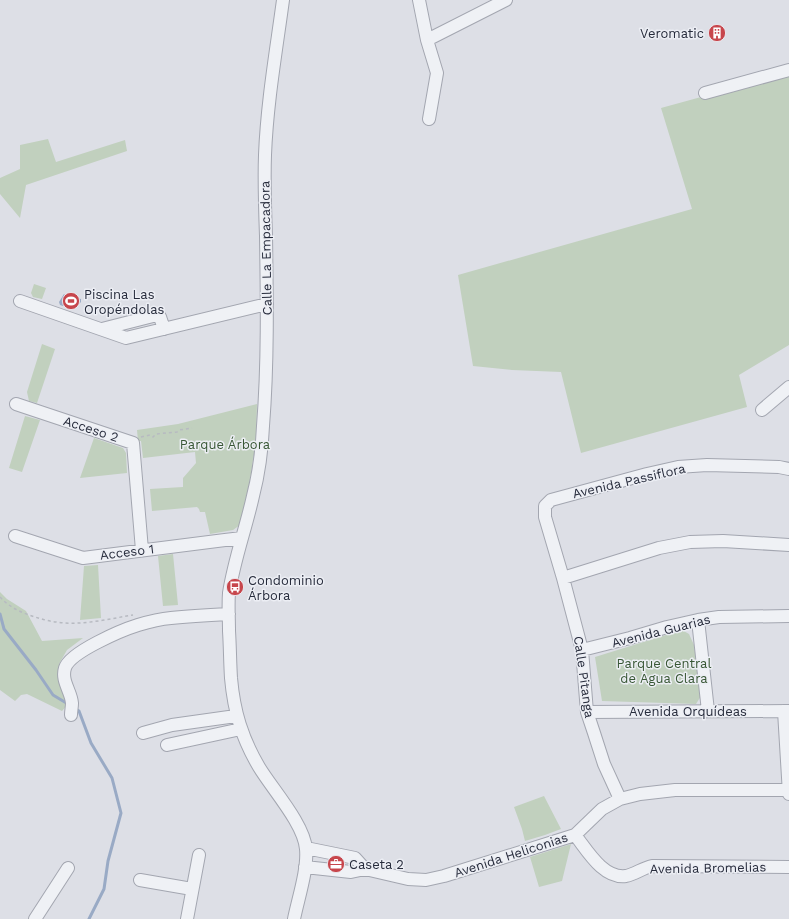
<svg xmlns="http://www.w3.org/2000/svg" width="789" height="919" viewBox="0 0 789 919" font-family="'Work Sans',sans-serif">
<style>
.green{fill:#c1d0be}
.water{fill:#99aac5}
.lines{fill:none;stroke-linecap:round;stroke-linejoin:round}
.stream{stroke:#99aac5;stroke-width:3}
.minor-casing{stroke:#a3a6b0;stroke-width:14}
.path{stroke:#b7bac1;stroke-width:1.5;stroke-dasharray:3 3;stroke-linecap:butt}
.minor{stroke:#eff1f5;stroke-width:12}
.labels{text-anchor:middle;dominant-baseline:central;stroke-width:3;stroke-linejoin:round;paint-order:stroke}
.poi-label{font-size:13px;fill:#272c3c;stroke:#eceef4;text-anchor:start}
.street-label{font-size:13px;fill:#272c3c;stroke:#eceef4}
.park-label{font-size:13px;fill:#385735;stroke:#eceef4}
</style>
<rect width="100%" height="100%" fill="#dddfe6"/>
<path class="green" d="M789 73V345L739 375 747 407 581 453 561 372 512 370 473 366 458 275 692 209 661 108Z
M48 139 56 162 125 140 127 151 26 185 20 218 0 194V178L20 169V145Z
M34 284 46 288 42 299 33 297 31 293Z
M42 344 55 349 37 403 29 401 27 392Z
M257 404 256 441 250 480 240 525 233 530 210 534 205 512H200L199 509 197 507 152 511 150 489 183 487V478L196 463 195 452 143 458 141 441H138L137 430 178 424Z
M25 416 40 420 22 472 9 468Z
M94 438 123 448 126 453 127 473 80 478Z
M173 554 178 605 163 606 158 556Z
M98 565 101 618 80 620 84 566Z
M0 592 7 599 26 611 42 641 83 638 67 650 59 664 60 681 71 701 62 711 27 694 21 695 15 701 0 690Z
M682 630 689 634 694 645 701 696 696 704 602 701 595 657Z
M544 796 561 829 545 835 525 841 522 829 514 807Z
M571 844 562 881 539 887 530 857Z"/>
<path class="water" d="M64 294 67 297 70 296 81 299V302L79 304 78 303 76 305 70 303 63 306 60 305 59 302Z"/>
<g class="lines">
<path class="stream" d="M0 614 4 629 36 670 53 695 68 704
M74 708 79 711 91 743 112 778 121 813 108 861 104 889 89 919"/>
<defs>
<path id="minor" d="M283 0C276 52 267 103 265 155 264 182 265 209 266 236 267 299 268 363 263 426 262 449 259 473 253 496 246 528 234 560 229 593 228 605 229 618 229 631 230 646 230 662 231 678 234 712 242 738 259 767 273 790 304 824 306 849 308 869 298 899 294 919
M419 0 427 40 437 73 429 119
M427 40 506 0
M705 93 789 70
M20 301 126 338 267 304
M102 329 157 315 160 317 164 329
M16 404 133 443 142 550
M762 410 789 387
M15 536 83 558 225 540 242 538
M563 578 659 548 690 542 723 541 789 545
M698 620 708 711
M582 650 630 638 667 627 698 620 719 617 789 616
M784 711 789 794
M587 712 789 711
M71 715C71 711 72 707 72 703 71 691 61 681 65 668 70 652 122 630 138 625 148 622 160 619 171 618 190 616 209 615 229 614
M143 733 172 725 236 716
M167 745 241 729
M620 799 604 764 594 733 587 712 582 650 563 578 545 517V506L551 500 647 474 678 467 707 465 779 467 789 469
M575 835C587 850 603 879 626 876 635 874 643 868 652 866L789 867
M306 848 355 858 365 869
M305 867 351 872 365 869 408 879 426 880 444 876 575 835 602 809 620 799 640 794 675 790H788
M140 880 192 889
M35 919 68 868
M187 919 199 855"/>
</defs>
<use href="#minor" class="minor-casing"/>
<path class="path" d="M141 437 150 435 153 437 156 434 177 432 179 430 192 428
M0 597C8 606 18 611 29 615 38 618 47 621 56 622 81 626 108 619 133 615"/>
<use href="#minor" class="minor"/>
</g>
<defs>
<symbol id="building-disc" viewBox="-11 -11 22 22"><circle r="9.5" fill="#c7464c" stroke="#eceef4"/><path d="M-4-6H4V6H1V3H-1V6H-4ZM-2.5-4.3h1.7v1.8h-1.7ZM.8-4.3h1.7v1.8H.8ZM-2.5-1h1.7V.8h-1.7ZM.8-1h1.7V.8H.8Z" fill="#fff"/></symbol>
<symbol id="stadium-disc" viewBox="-11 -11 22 22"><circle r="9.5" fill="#c7464c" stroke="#eceef4"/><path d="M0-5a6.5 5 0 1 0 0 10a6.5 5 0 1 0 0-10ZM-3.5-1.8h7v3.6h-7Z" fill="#fff"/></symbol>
<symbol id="bus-disc" viewBox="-11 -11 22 22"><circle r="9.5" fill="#c7464c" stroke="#eceef4"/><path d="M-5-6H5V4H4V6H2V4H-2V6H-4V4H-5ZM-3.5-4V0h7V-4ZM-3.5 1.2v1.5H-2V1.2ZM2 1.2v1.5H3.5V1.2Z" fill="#fff"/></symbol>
<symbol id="office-disc" viewBox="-11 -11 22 22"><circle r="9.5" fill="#c7464c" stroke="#eceef4"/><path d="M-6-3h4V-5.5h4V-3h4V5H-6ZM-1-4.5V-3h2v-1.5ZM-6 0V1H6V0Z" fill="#fff"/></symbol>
</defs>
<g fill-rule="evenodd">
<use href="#building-disc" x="707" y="23" width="20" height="20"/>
<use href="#stadium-disc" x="61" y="291" width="20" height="20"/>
<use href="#bus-disc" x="225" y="577" width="20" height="20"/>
<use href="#office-disc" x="326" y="854" width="20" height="20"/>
</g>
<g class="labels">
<g class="poi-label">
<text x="704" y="33" text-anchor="end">Veromatic</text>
<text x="84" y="294">Piscina Las<tspan x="84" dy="15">Oropéndolas</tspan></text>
<text x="248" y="580">Condominio<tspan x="248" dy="15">Árbora</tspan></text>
<text x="349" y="864">Caseta 2</text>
</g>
<g class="street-label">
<text transform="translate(266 248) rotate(-91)">Calle La Empacadora</text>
<text transform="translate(91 429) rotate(18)">Acceso 2</text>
<text transform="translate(629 481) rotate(-13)">Avenida Passiflora</text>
<text transform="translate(127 552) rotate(-7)">Acceso 1</text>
<text transform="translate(661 631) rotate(-14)">Avenida Guarias</text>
<text transform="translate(584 677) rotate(82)">Calle Pitanga</text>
<text x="688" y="711">Avenida Orquídeas</text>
<text transform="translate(511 855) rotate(-18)">Avenida Heliconias</text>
<text transform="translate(708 868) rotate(-1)">Avenida Bromelias</text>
</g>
<g class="park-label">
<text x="225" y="444">Parque Árbora</text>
<text x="664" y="663">Parque Central<tspan x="664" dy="15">de Agua Clara</tspan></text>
</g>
</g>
</svg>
